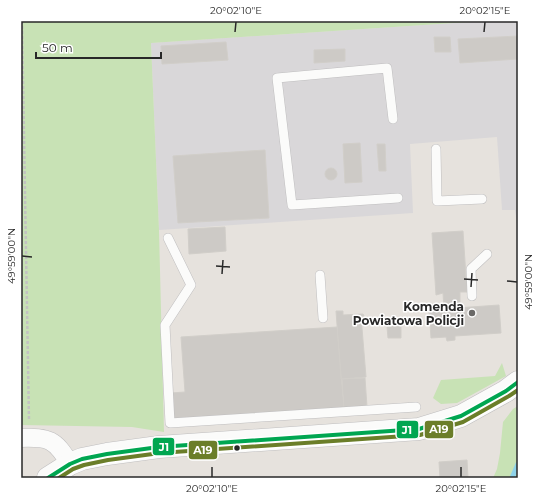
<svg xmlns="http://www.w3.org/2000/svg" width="539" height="499" viewBox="0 0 539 499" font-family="Montserrat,sans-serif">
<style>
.industrial{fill:#d9d7d9}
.green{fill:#c8e2b5}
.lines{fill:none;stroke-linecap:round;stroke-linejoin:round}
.stream{stroke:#8fd3ea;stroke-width:5}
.building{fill:#cdcac6;stroke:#d1cec9}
.lane-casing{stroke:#bfbebf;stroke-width:10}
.street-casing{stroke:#bfbebf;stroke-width:19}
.secondary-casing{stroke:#bfbebf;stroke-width:23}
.path{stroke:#c3c2c2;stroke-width:2.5;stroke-dasharray:3 2;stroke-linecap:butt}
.lane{stroke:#fbfbfa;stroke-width:9}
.street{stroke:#fbfbfa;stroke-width:18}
.secondary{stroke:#fbfbfa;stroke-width:22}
.bus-1-casing{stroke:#fff;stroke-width:7}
.bus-2-casing{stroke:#fff;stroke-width:7}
.bus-1{stroke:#00a651;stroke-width:4}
.bus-2{stroke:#6b7e29;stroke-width:4}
.ticks{fill:none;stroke:#282828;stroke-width:1.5}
.poi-dot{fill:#6a6967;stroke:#fff;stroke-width:1.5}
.bus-dot{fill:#282828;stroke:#fff;stroke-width:1.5}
.labels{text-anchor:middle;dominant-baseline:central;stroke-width:3;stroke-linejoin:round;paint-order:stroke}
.poi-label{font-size:12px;font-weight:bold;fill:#282828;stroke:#fff;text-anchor:end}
.line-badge{stroke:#fff;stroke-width:1.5}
.badge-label{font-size:11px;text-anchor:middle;font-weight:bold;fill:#fff}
.neatline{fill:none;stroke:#282828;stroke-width:1.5}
.ticks-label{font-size:10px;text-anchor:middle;fill:#282828}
</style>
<rect width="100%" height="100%" fill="#e6e2dd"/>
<path class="industrial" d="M484 21H518V230L515 210H502L497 137 410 144 413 213 159 230 151 43Z"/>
<path class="green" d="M21 21H484L151 43 159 230 164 432 132 427 21 425Z
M502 363 506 376 457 403 441 404 433 398 441 380 495 376Z
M518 406V478H493L497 469 500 453 503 422 513 409Z"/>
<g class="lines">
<path class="stream" d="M512 478 518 464"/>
</g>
<path class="building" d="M518 36V59L460 63 458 39Z
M434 37H450L451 52H435Z
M226 42 228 60 162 64 161 46Z
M345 49V61L314 63V50Z
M360 143 362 182 345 183 343 144Z
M377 144H385L386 171H379Z
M265 150 269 218 178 223 173 156Z
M325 174a6 6 0 1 1 12 0a6 6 0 1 1-12 0Z
M225 227 226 251 189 254 188 229Z
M463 231 467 292H460V308L444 309 443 293 436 295 432 233Z
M499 305 501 333 455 336V340L447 341 446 337 431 338 429 310Z
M336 311H343V315L363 314 364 316H361L366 377 341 379Z
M401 326V338H388L387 327Z
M337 327 344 409 173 420 171 393 185 392 181 337Z
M365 378 367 407 344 409 342 379Z
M467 460 468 478H440L439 462Z"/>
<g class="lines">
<defs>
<path id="lane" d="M393 119 387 68 277 78 292 205 398 198
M436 149 437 201 482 199
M168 238 191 285 165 325 170 423 416 407
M320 275 323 318
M472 296 471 269 487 254"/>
<path id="street" d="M21 438C49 437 55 439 70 464"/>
<path id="secondary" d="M48 478 70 464 82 459 107 454 159 447 419 429 461 416 506 391 518 382"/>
</defs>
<use href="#lane" class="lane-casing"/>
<use href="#street" class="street-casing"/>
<use href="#secondary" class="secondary-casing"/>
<path class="path" d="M22 21 29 421"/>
<use href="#lane" class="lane"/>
<use href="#street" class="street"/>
<use href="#secondary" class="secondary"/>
<defs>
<path id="bus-1" d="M48 478 70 464 82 459 107 454 159 447 419 429 461 416 506 391 518 382"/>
<path id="bus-2" d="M59 478 73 469 84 465 108 460 160 453 420 435 463 422 509 396 518 390"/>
</defs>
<use href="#bus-1" class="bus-1-casing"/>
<use href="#bus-2" class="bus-2-casing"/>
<use href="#bus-1" class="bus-1"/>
<use href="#bus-2" class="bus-2"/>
</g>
<path class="ticks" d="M235 32 236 22M484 32 485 22M22 256 32 257M216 266 230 267M222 274 223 260M464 279 478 280M507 281 517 282M471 287 472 273M212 477V467M461 477V467"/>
<circle class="poi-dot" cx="472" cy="313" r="4"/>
<circle class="bus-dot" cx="237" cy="448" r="3.5"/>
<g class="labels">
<g class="poi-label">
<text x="464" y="306">Komenda<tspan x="464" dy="14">Powiatowa Policji</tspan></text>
</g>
</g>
<g class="line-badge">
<rect x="424" y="420" width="30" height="19" rx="4" fill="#6b7e29"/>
<rect x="396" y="420" width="23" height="19" rx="4" fill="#00a651"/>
<rect x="152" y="437" width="23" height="19" rx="4" fill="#00a651"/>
<rect x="188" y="440" width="30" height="20" rx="4" fill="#6b7e29"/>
</g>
<g class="badge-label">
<text x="439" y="433">A19</text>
<text x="407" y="434">J1</text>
<text x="164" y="451">J1</text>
<text x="203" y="454">A19</text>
</g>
<rect width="539" height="499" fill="none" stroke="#ffffff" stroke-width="44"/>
<path d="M36 52v6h125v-6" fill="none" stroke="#282828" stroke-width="2"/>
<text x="42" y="52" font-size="12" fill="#282828" stroke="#ffffff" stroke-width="3" paint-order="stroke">50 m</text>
<rect x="22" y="22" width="495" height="455" class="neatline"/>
<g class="ticks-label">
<text x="236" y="14">20°02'10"E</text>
<text x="485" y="14">20°02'15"E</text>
<text transform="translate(11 256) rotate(-90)" y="4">49°59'00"N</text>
<text transform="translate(528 282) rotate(-90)" y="4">49°59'00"N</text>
<text x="212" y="492">20°02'10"E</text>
<text x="461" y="492">20°02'15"E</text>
</g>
</svg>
